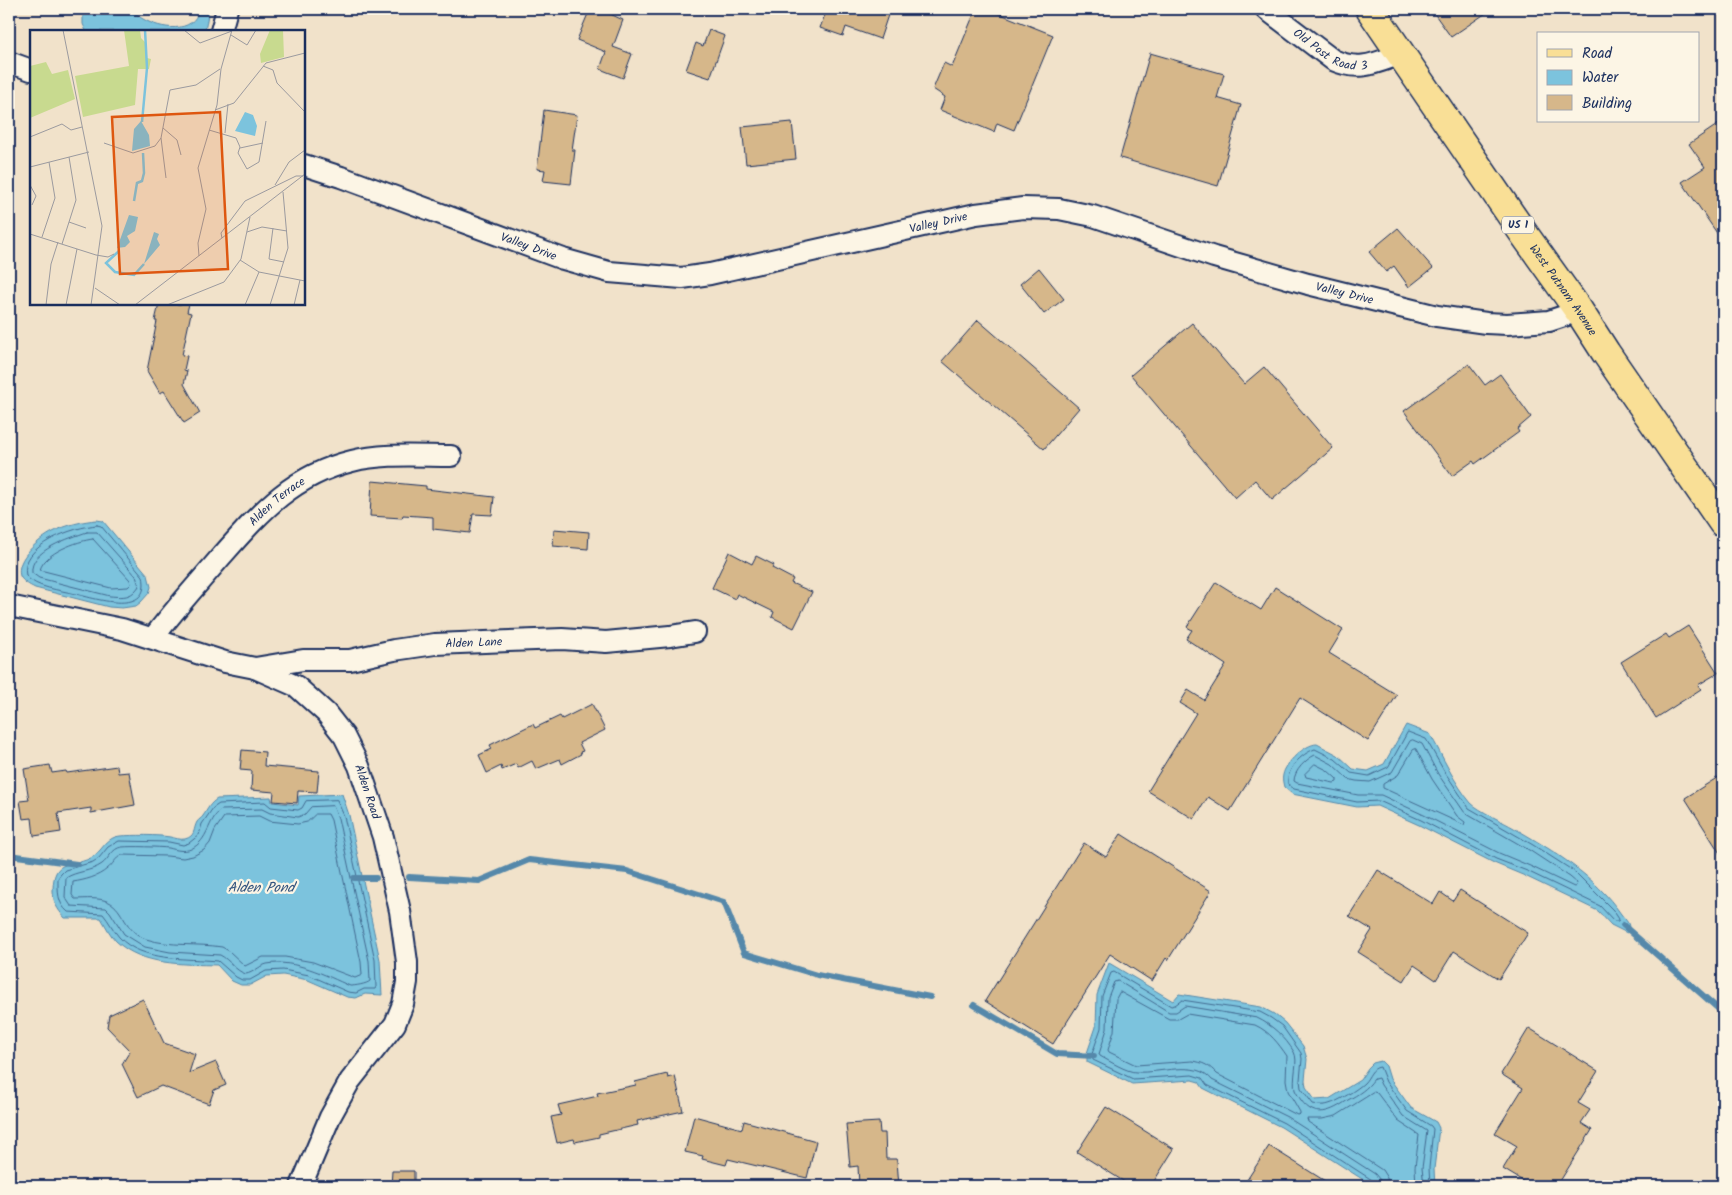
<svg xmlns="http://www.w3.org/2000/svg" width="1732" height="1195" viewBox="0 0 1732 1195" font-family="Kalam,sans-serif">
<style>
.water{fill:#7cc3dd;stroke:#58a}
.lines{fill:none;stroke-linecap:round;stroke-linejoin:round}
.shore{stroke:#426a91;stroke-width:1}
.stream{stroke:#58a;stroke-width:6}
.building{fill:#d6b78a;stroke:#1b2f5e}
.minor-casing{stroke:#1b2f5e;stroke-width:24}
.primary-casing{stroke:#1b2f5e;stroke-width:31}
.minor{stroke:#fcf5e5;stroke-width:20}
.primary{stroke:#f9df96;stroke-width:28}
.labels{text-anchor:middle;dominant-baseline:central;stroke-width:4.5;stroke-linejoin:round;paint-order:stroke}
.shield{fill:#fcf5e5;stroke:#5e6a86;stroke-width:1}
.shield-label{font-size:11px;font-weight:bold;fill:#1b2f5e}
.street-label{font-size:12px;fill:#1b2f5e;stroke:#fcf5e5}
.water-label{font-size:14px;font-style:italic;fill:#33547e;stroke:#fcf5e5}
.inset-river{fill:none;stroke:#7cc3dd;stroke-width:2.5}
.inset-road{fill:none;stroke:#9b9a9f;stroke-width:1}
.view{fill:#de5710;fill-opacity:0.15;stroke:#de5710;stroke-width:2.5}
.inset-edge{fill:none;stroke:#1b2f5e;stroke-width:2.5}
</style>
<rect width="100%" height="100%" fill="#f1e2ca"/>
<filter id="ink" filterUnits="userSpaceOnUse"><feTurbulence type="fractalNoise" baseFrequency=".02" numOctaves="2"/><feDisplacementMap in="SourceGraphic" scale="10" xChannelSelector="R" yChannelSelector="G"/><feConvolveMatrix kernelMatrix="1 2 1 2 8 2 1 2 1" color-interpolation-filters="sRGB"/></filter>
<g filter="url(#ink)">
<path class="water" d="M83 9C97 9 113 6 127 9 133 10 138 16 143 19 160 29 194 35 199 9H209L205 31H86L83 24Z
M97 520 103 521 148 575 151 587 149 593 141 602 136 606 122 608 109 607 35 588C29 585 23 582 20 576 15 559 39 539 53 532 66 525 83 521 97 520Z
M1406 725 1430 734C1443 757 1454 783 1471 803 1479 811 1504 822 1514 828 1554 851 1595 876 1621 914 1626 921 1632 924 1627 933L1611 925 1598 911 1525 876 1494 863 1419 825 1377 806 1357 807 1292 794 1284 787C1283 783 1282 779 1283 775 1285 763 1305 744 1317 744L1338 755 1353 769 1368 771 1384 764Z
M342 794 349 815 380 960 382 995 365 994 356 998 347 997 308 980 283 975 267 976 250 985H241L232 981 217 965C184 964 142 966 116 941 110 935 106 926 101 918H65C57 909 53 902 53 891 53 854 73 870 94 856 103 849 107 837 120 836 133 835 158 835 170 837 175 838 180 840 185 839 196 836 193 829 197 822 199 819 201 819 203 816 208 809 209 804 217 799L271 797 272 802 298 805 299 796Z
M1109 963 1173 1001 1179 994 1261 1007 1274 1014 1285 1023 1303 1046 1307 1059 1305 1080 1306 1087 1315 1100 1329 1099 1360 1080 1368 1068 1373 1063 1381 1061 1386 1066 1390 1079 1411 1108 1436 1122 1439 1128 1434 1169 1435 1186H1373L1281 1127 1203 1088 1199 1082 1192 1080 1132 1084 1087 1062V1053L1096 1027 1097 995Z"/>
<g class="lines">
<path class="shore" d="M97 525 101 526 143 576C152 617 96 599 76 594 60 590 36 588 26 576 19 545 74 527 97 525Z
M87 532H97L136 576 139 586C131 598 124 597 110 596L39 578 32 573C29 550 70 538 87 532Z
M93 539 130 580 131 584 128 587 111 588 40 570C44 553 77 541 93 539Z
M1408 732 1426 739 1444 771 1469 808 1533 845 1575 872 1613 910 1619 919 1618 921H1614L1600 906 1527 871 1496 859 1421 820 1379 801 1357 802 1294 789 1288 784C1286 769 1301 754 1315 749L1335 759 1351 773 1369 776 1388 767Z
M1413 740 1422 744 1438 774 1465 813 1529 850 1570 877 1577 883 1576 886 1574 887 1530 866 1499 853 1424 815 1381 795H1358L1297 783 1294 781C1294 771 1306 759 1315 755L1332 764 1348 779 1356 781 1370 782 1392 772 1410 741Z
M1416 749 1432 779 1457 816 1465 822 1464 825 1383 788V784L1398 775 1413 750Z
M1315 764 1327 770 1337 779V782L1334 783 1306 777 1305 774Z
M337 800 344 816 375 960 376 987 375 989H364L356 993 348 992 309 975 283 970 266 971 250 980H242L236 977 218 961C187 958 142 962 119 937 113 930 109 921 103 914L68 912C57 903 58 891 58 878L61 874 65 870 93 862 99 858 108 847 119 841 169 842 183 845 189 843 199 835 202 824 213 808 219 804 265 802 271 807 298 810 302 808 306 801Z
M333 806 338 818 369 961 370 981C367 984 355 986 350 986 325 975 295 959 267 964 259 966 253 973 246 974 235 971 230 960 220 955L170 952 145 947 124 934 110 912 106 908 71 906 65 897 66 878C76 871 91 872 102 864 109 859 112 848 122 847 133 846 158 847 169 848 176 850 184 852 191 849 209 840 207 821 221 810L262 809 270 813 298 817 305 814 311 807Z
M316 814H328L331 820 361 962 362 975 355 978 313 962 285 957H263L245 966 229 951 222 947C197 943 171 947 146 939 124 931 124 909 109 902 99 897 85 899 75 899L72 895 73 882C85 880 98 877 107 869 113 865 115 858 122 855L167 856 183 858 193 856 204 850 210 843 215 830 224 817 259 816 269 821 298 824 307 822Z
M1120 992 1169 1019H1178L1187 1014 1255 1025C1270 1032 1278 1043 1287 1056L1286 1080 1288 1091 1300 1112V1114L1297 1115 1217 1074C1210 1066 1203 1062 1192 1061L1136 1065 1109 1052 1108 1050 1114 1031 1116 999Z
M1375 1186 1372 1180 1284 1123 1207 1085 1202 1078 1192 1075 1133 1079 1093 1060 1092 1054 1101 1028 1102 996 1111 973 1114 972 1171 1006 1175 1005 1182 1000 1260 1012 1271 1018 1282 1026 1301 1053 1302 1059 1300 1080 1301 1088 1313 1104C1319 1105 1323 1106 1329 1104 1337 1102 1358 1089 1364 1083 1370 1077 1371 1068 1380 1067L1386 1082 1407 1111 1431 1126 1433 1129 1429 1168 1430 1186
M1381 1186 1380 1180 1375 1174 1287 1117 1212 1080C1196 1059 1160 1074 1136 1072 1127 1072 1109 1061 1100 1056L1099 1054 1107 1029 1108 997 1114 982 1118 981 1169 1012H1176L1185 1006 1257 1018C1272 1025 1285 1037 1294 1052 1299 1061 1292 1078 1295 1090 1297 1094 1299 1097 1301 1100 1315 1120 1332 1111 1348 1100 1359 1094 1367 1089 1374 1079L1378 1078 1381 1085 1403 1116 1427 1131 1422 1168 1424 1186
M1388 1186 1387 1178 1382 1170 1308 1122 1307 1119H1322L1336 1116 1374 1092 1377 1093 1398 1121 1419 1135 1415 1167 1416 1186"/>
<path class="stream" d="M9 855 77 864
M409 877 479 881 529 860 627 871 724 902 744 953 817 975 930 997
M354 878H376
M1623 925 1723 1013
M974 1005 1057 1054 1094 1056"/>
</g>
<path class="building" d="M590 9H607L606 12 623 20 613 47 632 54 623 78 600 69 606 52 577 40Z
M827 9H890L880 39 846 27 843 36 820 28Z
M976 9H988L1053 35 1014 130 997 123 994 132 940 110 945 97 933 89 944 63 952 67Z
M1431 9H1492L1451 37Z
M709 30 725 36 710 78 686 70 696 43 703 46Z
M1150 53 1224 74 1217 98 1241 105 1218 186 1120 158Z
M544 110 577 115 572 150H575L571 184 543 181 545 170 537 169Z
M1723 121V242L1682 182 1705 167 1689 144Z
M792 122 796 159 746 164 742 127Z
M1398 228 1433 268 1409 287 1394 266 1386 272 1369 252Z
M1039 268 1064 299 1044 314 1020 284Z
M159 304H189L187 312 191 313 182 355 187 356 184 370 187 371 184 384 200 413 184 423 164 391 160 393 147 371 157 321H155Z
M978 320 1079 408 1044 449 942 361Z
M1192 323 1244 384 1264 367 1333 448 1272 500 1255 480 1235 498 1131 375Z
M1469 364 1485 385 1500 374 1531 417 1517 429 1519 432 1475 464 1473 461 1452 476 1404 411Z
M372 481 426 486V489L494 497 492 515 473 514 470 533 433 529V517L403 515 402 518 370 516Z
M554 529 589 532 588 549 553 546Z
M729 552 752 564 756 556 774 565 772 568 793 579 791 583 812 592 794 628 772 617 774 612 737 594 735 599 712 588Z
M1216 582 1261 610 1275 587 1343 630 1329 653 1397 695 1368 741 1300 698 1230 811 1208 797 1194 819 1148 791 1196 713 1180 703 1188 690 1204 700 1226 665 1186 639 1192 630 1187 627Z
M1688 626 1718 673 1698 685 1701 689 1656 718 1621 662 1666 634 1669 638Z
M592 704 605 730 579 743 583 751 580 752 581 754 562 764 560 759 536 769 532 761 518 768 516 764 502 770 501 766 487 773 479 755 492 749 490 745 533 724 535 728 560 716 562 719Z
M242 750 265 752 264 766 319 771 317 792 298 791 297 803 273 801 274 792 251 790 252 771 240 770Z
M50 765 52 773 66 771 67 773 117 766 118 773 129 772 135 805 91 813V808L58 813 61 832 34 836 32 818 23 819 20 801 29 800 24 769Z
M1723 774V858L1685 798Z
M1121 834 1211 891 1168 960 1166 958 1152 981 1110 954 1053 1044 985 1001 1084 843 1106 857Z
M1378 870 1433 904 1440 892 1453 901 1460 890 1528 933 1499 979 1454 951 1436 980 1414 965 1404 981 1358 952 1372 930 1349 916Z
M143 999 164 1043 195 1054 189 1073 216 1062 226 1085 214 1090 209 1104 161 1086 138 1097 122 1064 130 1051 107 1027 109 1015Z
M1529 1028 1598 1071 1578 1103 1590 1110 1581 1123 1592 1130 1557 1186H1531L1503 1169 1517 1146 1495 1133 1523 1088 1501 1074Z
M667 1074 668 1078 675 1076 683 1111 637 1121 638 1125 599 1134V1137L575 1142 574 1139 557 1143 551 1117 561 1115 558 1105 598 1096 597 1093 636 1085 635 1082Z
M1106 1107 1174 1149 1151 1186H1131L1077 1152Z
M694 1116 742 1129 744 1121 816 1141 807 1178 728 1159 726 1165 702 1159 703 1156 685 1152Z
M879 1122 880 1133H885L886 1159H896L897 1161 899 1186H859L858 1166 850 1167 846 1124Z
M1269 1146 1333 1186H1243Z
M392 1171H414V1186H391Z"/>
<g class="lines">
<defs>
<g id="minor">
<path id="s1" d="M1266 9 1333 60C1360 72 1375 63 1401 54"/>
<path d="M221 31 227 9"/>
<path d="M9 62 31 70"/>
<path id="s2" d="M304 165 341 177 563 259 609 272 682 278 710 274 976 214 1023 208 1059 209 1093 216 1214 257 1308 284 1437 316 1486 323 1507 324 1549 321 1579 311"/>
<path id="s3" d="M9 606 122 629 225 662 255 668 296 686 326 713 344 736 359 766 383 837 400 911 407 962V982L403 1004 395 1024 350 1081 330 1117 301 1186"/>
<path id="s4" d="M153 638C174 610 197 585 219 559 259 514 290 476 352 461 383 453 418 456 451 456"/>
<path id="s5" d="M255 668 303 660H350L394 650 435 644 562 639 606 642 670 636 695 632"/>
</g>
<g id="primary">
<path id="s6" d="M1370 9 1524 234 1579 311 1606 353 1723 523"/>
</g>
</defs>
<use href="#minor" class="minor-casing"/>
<use href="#primary" class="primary-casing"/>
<use href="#minor" class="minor"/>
<use href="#primary" class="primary"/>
</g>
</g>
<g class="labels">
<rect class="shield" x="1502" y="216.5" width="32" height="17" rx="4"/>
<g class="shield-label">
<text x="1518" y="225">US 1</text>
</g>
<g class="street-label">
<text stroke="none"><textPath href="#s1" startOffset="78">Old Post Road 3</textPath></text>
<text stroke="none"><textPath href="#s2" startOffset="659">Valley Drive</textPath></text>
<text stroke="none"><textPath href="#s2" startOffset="239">Valley Drive</textPath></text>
<text stroke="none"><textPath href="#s6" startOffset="341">West Putnam Avenue</textPath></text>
<text stroke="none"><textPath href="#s2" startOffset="1079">Valley Drive</textPath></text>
<text stroke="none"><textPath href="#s4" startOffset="185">Alden Terrace</textPath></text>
<text stroke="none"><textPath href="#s5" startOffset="221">Alden Lane</textPath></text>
<text stroke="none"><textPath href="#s3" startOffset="429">Alden Road</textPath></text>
</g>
<g class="water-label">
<text x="261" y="888">Alden Pond</text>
</g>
</g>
<g transform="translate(30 30)">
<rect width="275" height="275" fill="#f1e2ca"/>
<path d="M94 0H110L111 8 116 13 117 28 121 29 119 39H108L105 75 53 87 45 46 99 36ZM240 0H253L254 27 231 33 230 24ZM16 32 22 44 38 40 45 69 0 88V36Z" fill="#c8da8f"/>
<path d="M215 82 223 85 227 96 225 106 205 101ZM111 91 119 105 120 116 102 121 104 99ZM99 185 108 187 105 201 97 206 100 212 95 217 87 218ZM124 202 129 204 127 209 130 215 114 234Z" fill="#7cc3dd"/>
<path class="inset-river" d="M112 92 117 38 115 0M104 171 107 153 112 151 114 143 113 123M89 221 76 233 85 242 104 245 114 234"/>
<path class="inset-road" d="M33 0 72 196 61 275M154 0 170 13 202 1M201 5 217 15 226 0M233 36 243 40 247 53 275 82M185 80 204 73 236 33 275 23M133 98 147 110 151 125M179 100 206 108 210 117 208 123 217 139 229 132 236 91M195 103 198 74M0 107 32 94 41 100 52 97M131 108 136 148M74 113 103 123 125 116 131 108 140 60 166 55 190 39M210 118 233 113M0 137 59 122M0 155 6 166 2 175M245 155 259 132 275 120M39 192 56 198M243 198 239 229 254 232M217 202 232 197 257 201M0 204 66 225 78 227 84 224M12 207 25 168 19 132M192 208 191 203 215 171 266 146H273M32 214 46 170 39 127M169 226 168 213 176 179 168 138 187 75 191 39 202 0M210 230 229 242 275 251M65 258 90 275M16 275 21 234 28 212M36 275 47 219M105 275 275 144M137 275 194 252 211 229 220 187M215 275 229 242M240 275 258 218 253 162M264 275 270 250"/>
<path class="view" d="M190 82 198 239 90 244 82 87Z"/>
<rect width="275" height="275" class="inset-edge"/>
</g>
<rect width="1732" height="1195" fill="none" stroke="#fcf5e5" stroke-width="30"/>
<rect x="15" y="15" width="1702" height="1165" fill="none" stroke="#1b2f5e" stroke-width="2" filter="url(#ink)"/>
<rect x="1537" y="32" width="162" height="90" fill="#fcf5e5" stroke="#a2a6af"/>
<rect x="1547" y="49" width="25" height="8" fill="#f9df96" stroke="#a2a6af"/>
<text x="1582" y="58" font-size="15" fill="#1b2f5e">Road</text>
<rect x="1547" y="70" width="25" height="15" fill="#7cc3dd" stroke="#a2a6af"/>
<text x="1582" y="82" font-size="15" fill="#1b2f5e">Water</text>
<rect x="1547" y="95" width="25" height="15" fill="#d6b78a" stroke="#a2a6af"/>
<text x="1582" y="108" font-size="15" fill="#1b2f5e">Building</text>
</svg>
